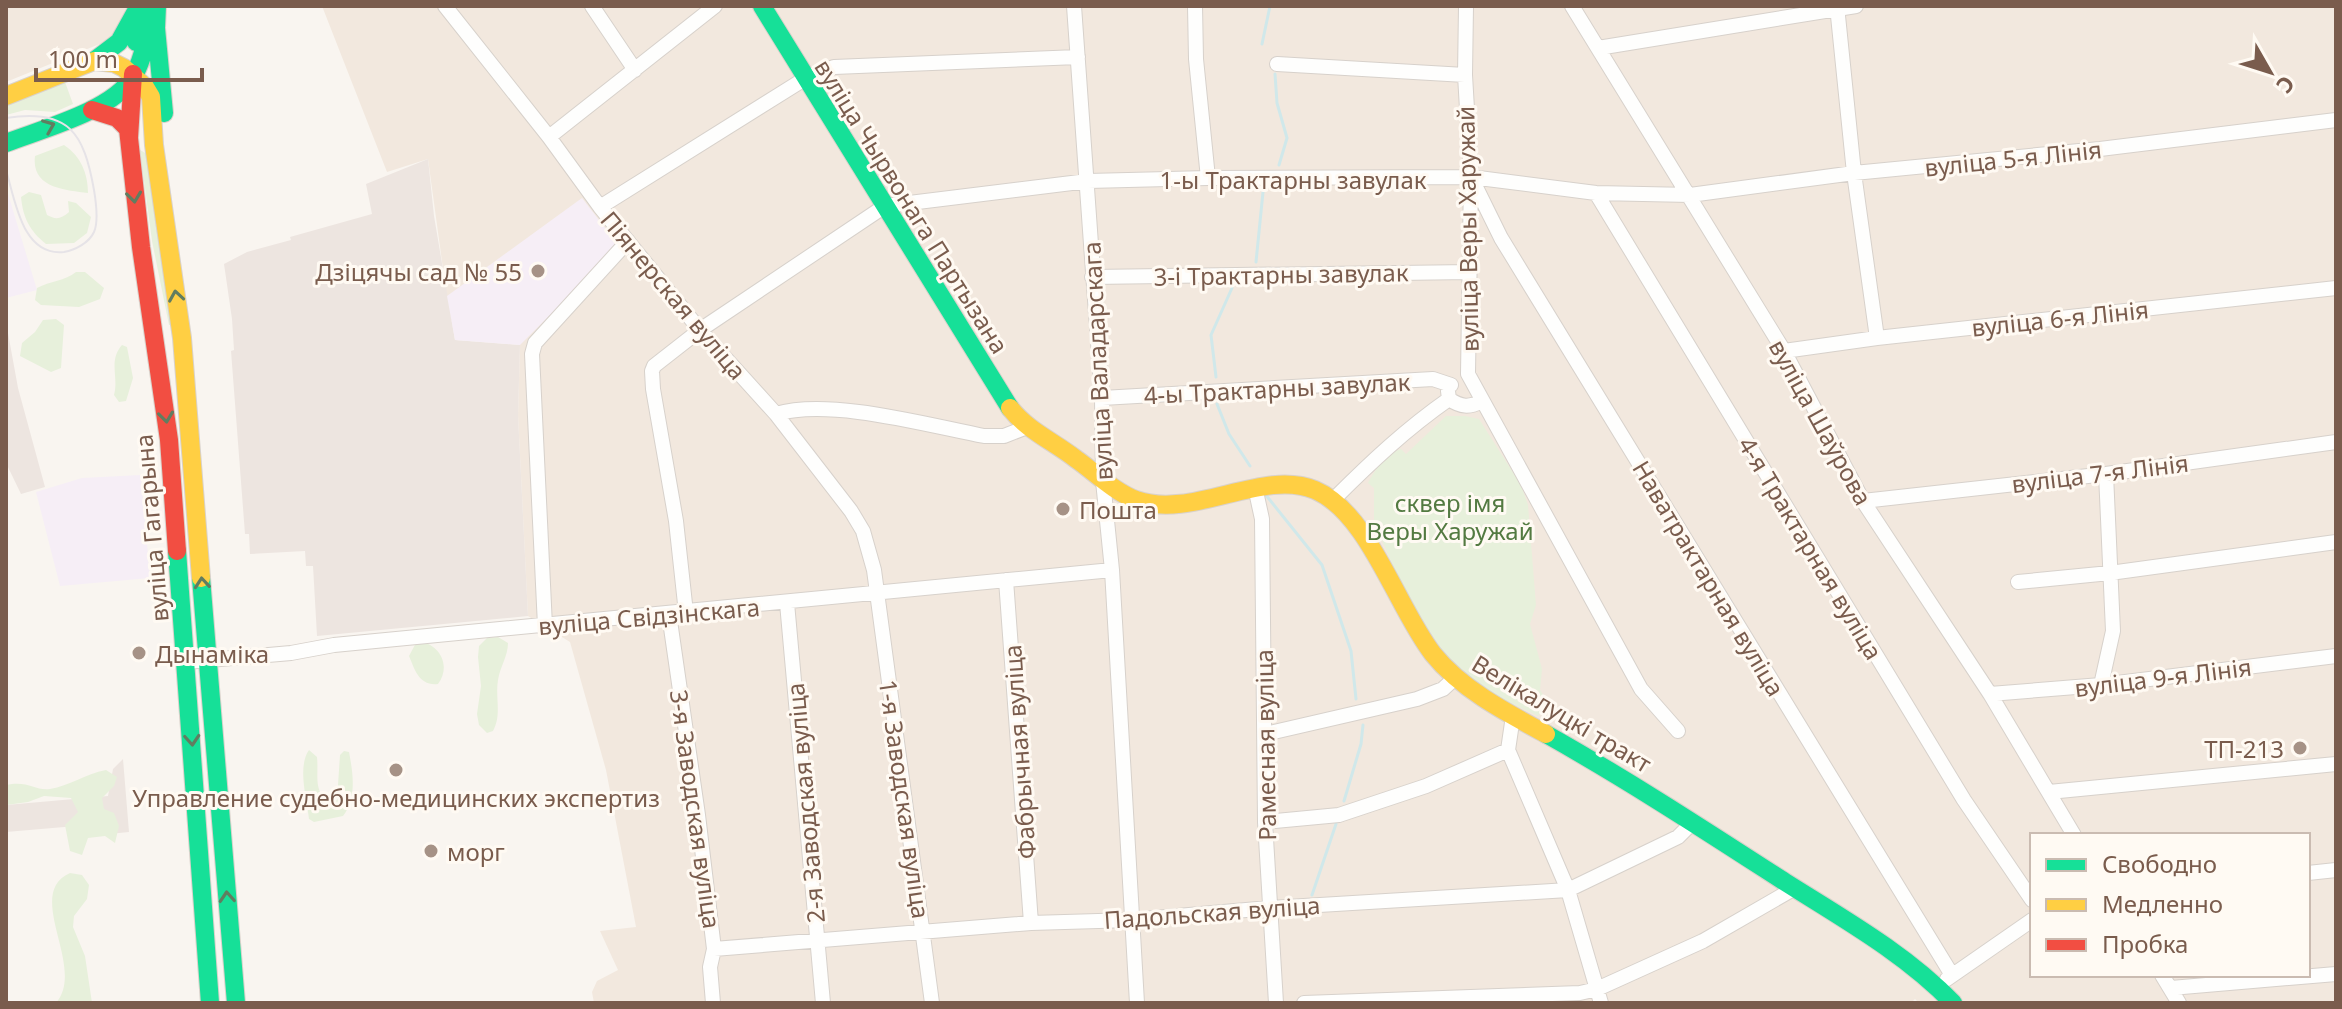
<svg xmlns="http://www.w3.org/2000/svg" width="2342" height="1009" viewBox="0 0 2342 1009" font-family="'Noto Sans',sans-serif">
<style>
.residential{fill:#f2e8de;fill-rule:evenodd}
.industrial{fill:#ede5e0}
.education{fill:#f6eef6}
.green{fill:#e7f0db}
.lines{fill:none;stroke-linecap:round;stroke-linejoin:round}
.stream{stroke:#d0e8ea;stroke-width:3}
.street-casing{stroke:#d7d1cb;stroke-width:16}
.fast-casing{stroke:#d9d2cb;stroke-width:20}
.slow-casing{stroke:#d9d2cb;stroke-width:20}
.jam-casing{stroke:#d9d2cb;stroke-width:20}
.street{stroke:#fefefd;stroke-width:14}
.fast{stroke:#16e098;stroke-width:18}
.slow{stroke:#ffcf43;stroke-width:18}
.jam{stroke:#f24e42;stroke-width:18}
.tram{stroke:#e6e3e7;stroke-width:2}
.oneway{stroke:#617d60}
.poi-dot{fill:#a69286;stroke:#fffaf3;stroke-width:3}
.labels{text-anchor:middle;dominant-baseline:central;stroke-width:6;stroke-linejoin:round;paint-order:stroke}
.street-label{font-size:24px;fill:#7a5c4d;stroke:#fffaf3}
.poi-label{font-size:24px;fill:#7a5c4d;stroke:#fffaf3;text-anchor:start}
.park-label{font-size:24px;fill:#537a41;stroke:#fffaf3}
</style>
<rect width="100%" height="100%" fill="#f9f5f0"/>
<path class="residential" d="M6 6H127L123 21 107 41 6 82Z
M322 6H2336V1003H1919L1915 999 1911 1003H594L592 992 597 981 618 970 600 931 636 927 606 770 570 642 528 616 518 415 520 345 450 320 428 159 387 172ZM2032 835H2308V975H2032Z"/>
<path class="industrial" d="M428 159 434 216 455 340 520 345 518 415 528 616 317 636 313 566H306L305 551 250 554 249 534H245L231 351 234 350 232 319 224 264 247 252 291 240 290 237 372 214 366 184Z
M6 322 18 388 45 487 21 494 6 463Z
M123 759 129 832 79 837 76 826 6 832V805L108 796 113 769Z"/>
<path class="education" d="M6 187 37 290 6 298Z
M582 198 619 246 520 345 455 340 447 296Z
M141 475 150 578 60 586 36 492 82 478Z"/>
<path class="green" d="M65 82 73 104 55 112 25 110 6 115V106Z
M64 145C81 156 88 174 88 193 65 190 31 188 35 156Z
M140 150 147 154 172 325H169L152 241Z
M29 192 41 195 47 215C56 220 61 219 69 212L68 201 76 203 91 217 87 233 74 243 46 244C30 231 23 218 21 197Z
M76 272H85L104 288 100 299 79 307 41 305 35 300 37 288C50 281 65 281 76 272Z
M56 319 64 325 61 368 51 372 20 356 22 343 35 332 43 320Z
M122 345 127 347 133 378 126 401 119 402 114 395C119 377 108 361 122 345Z
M1446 416H1465L1479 419 1521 485 1528 505 1536 605 1530 624 1542 669 1540 690 1546 699 1544 709 1538 716 1490 693 1451 664 1412 604 1397 575 1374 522V488L1368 483C1374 471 1388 452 1401 449L1406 454Z
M498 637 508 643C508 656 500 667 498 680 495 698 502 714 493 731L487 733 479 725 477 714 481 686 478 657 479 646 487 638Z
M417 641C439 643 452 665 438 684 419 686 415 670 409 656Z
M309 750 317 757C319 776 312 793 332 803L337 800 340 755 344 751 349 752C353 773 357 798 343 816L314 822 309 819C307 799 297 767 309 750Z
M106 770 117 777 114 786 102 798 104 809 114 813 119 826 115 843 105 836 88 838 82 855 70 851 65 825 78 812 71 798 44 796 28 802 6 805V785C28 780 35 791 50 789 69 786 85 774 106 770Z
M70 873 82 875 89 885 87 899 74 916 73 927 85 956 92 1003H56C87 967 23 894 70 873Z"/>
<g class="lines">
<path class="stream" d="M1262 44 1270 6
M1275 74 1277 103 1287 138 1279 165
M1256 262 1263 192
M1216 377 1211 335 1232 288
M1217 404 1229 434 1250 466
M1265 494 1322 565 1351 651 1356 699
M1344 801 1361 744 1363 725
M1312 895 1336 824"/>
<defs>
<path id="street" d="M445 6 549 137 600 207 700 330 776 414 851 511 863 531 874 570 932 1003
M592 6 635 70
M1074 6 1102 398 1103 481 1112 570 1137 1003
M1195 6 1196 59 1208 178
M1466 6 1465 75 1471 177 1468 374 1641 689 1678 731
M1572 6 1784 351 1863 501 1990 694 2074 835
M1837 6 1854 173 1877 338
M1598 48 1856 6
M1277 64 1465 75
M549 137 715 6
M1471 177 1501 238 1952 975
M1596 193 1964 800 2032 900
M600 207 806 78 834 67 1078 57
M1092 277 1470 272
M1784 351 1877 338 2336 288
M1448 391 1449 399C1461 407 1469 408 1482 401
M1102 398 1433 379 1451 385
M776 414C830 398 927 425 984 436H1004L1027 427
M1255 487 1262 519 1265 822 1276 1003
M1334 499C1370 463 1406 429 1449 399
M1863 501 2106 474 2336 442
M1006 580 1031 923
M2018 582 2110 573 2336 542
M787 603 823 1003
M686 613 676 521 653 389 652 371 654 366 700 330 885 206 1088 181 1208 178 1471 177 1596 193 1690 195 1854 173 2100 149 2336 120
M669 614 698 815 714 949 710 967 713 1003
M545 626 532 354 535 343 628 241
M186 662 291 653 334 645 1112 570
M2101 685 2113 631 2106 474
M1990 694 2101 685 2336 656
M1513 716 1508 750 1568 890 1601 1003
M1265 734 1417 699 1443 689 1456 677
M2049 792 2336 764
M1265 822 1339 815 1426 786 1508 750
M2308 873 2336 870
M714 949 1031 923 1132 920 1269 908 1568 890 1678 837 1693 822
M2162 975 2179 1003
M1947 979 2032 920
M2171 988 2336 974
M1304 1003 1580 993 1597 989 1703 941 1795 888"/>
<path id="fast" d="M157 6 156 28 164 113
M762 6 1010 408
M136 42 140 6
M94 61 119 42 135 13
M6 143C42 129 112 111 133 77 144 59 146 36 153 17
M177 551 210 1003
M201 578 236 1003
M1546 734C1628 780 1706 831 1785 882 1842 918 1906 954 1953 1003"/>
<path id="slow" d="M6 96 94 61 114 63 124 68 145 87 151 97 154 145 182 338 201 578
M1010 408C1028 431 1053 441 1076 459 1096 473 1113 491 1136 500 1193 520 1263 468 1315 490 1369 513 1397 608 1433 654 1461 689 1507 713 1546 734"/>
<path id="jam" d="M92 110 117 118 128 129 141 247 169 440 177 551
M129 138 133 74"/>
</defs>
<use href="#street" class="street-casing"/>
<use href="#fast" class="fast-casing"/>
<use href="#slow" class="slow-casing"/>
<use href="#jam" class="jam-casing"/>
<use href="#street" class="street"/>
<use href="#fast" class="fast"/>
<use href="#slow" class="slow"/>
<use href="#jam" class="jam"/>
<path class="tram" d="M6 118C69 108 84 133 94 190 96 202 99 221 94 232 89 243 75 250 64 252 22 257 15 199 6 170"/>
</g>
<defs><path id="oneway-chevron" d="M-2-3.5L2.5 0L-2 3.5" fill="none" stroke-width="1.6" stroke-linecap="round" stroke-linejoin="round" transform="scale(2)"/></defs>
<g class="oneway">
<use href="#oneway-chevron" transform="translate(49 126) rotate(-22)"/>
<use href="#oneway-chevron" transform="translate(134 197) rotate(83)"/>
<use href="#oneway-chevron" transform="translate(176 296) rotate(-99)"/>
<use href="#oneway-chevron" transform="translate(166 417) rotate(83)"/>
<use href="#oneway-chevron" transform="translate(202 583) rotate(-95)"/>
<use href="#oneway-chevron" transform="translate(192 740) rotate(86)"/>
<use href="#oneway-chevron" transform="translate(227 897) rotate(-94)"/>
</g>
<g class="poi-dot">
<circle cx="538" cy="271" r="8"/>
<circle cx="1063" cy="509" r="8"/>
<circle cx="139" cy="653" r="8"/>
<circle cx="2300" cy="748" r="8"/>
<circle cx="396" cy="770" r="8"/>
<circle cx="431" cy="851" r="8"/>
</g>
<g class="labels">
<g class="street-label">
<text transform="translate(2013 158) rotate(-6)">вуліца 5-я Лінія</text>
<text x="1293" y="179">1-ы Трактарны завулак</text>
<text transform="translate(912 206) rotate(58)">вуліца Чырвонага Партызана</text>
<text transform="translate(1467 229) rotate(-91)">вуліца Веры Харужай</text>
<text transform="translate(1281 274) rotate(-1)">3-і Трактарны завулак</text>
<text transform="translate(674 295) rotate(50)">Піянерская вуліца</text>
<text transform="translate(2060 318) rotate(-6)">вуліца 6-я Лінія</text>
<text transform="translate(1097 361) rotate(-93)">вуліца Валадарскага</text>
<text transform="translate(1277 388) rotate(-3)">4-ы Трактарны завулак</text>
<text transform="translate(1821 422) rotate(61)">вуліца Шаўрова</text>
<text transform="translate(2100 473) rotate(-7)">вуліца 7-я Лінія</text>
<text transform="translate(151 528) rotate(-95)">вуліца Гагарына</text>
<text transform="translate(1811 548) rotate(59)">4-я Трактарная вуліца</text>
<text transform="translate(1709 578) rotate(59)">Наватрактарная вуліца</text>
<text transform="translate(649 616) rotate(-5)">вуліца Свідзінскага</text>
<text transform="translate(2163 677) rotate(-7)">вуліца 9-я Лінія</text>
<text transform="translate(1562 713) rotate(31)">Велікалуцкі тракт</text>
<text transform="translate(1265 745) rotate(-91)">Рамесная вуліца</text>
<text transform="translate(1019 752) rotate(-94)">Фабрычная вуліца</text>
<text transform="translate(905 799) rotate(82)">1-я Заводская вуліца</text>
<text transform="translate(805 803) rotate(-95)">2-я Заводская вуліца</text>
<text transform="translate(696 809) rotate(82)">3-я Заводская вуліца</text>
<text transform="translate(1212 912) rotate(-4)">Падольская вуліца</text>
</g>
<g class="poi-label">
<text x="522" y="271" text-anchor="end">Дзіцячы сад № 55</text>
<text x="1079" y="509">Пошта</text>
<text x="155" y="653">Дынаміка</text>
<text x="2284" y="748" text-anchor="end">ТП-213</text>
<text x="396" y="797" text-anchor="middle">Управление судебно-медицинских экспертиз</text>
<text x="447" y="851">морг</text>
</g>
<g class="park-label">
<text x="1450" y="502">сквер імя<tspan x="1450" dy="28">Веры Харужай</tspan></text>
</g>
</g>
<rect width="2342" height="1009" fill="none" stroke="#7a5c4d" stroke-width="16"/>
<rect x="2030" y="833" width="280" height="144" fill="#fffaf3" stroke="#cabbb1" stroke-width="2"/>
<rect x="2046" y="859" width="40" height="12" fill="#16e098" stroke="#cabbb1" stroke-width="2"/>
<text x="2102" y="873" font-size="24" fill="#7a5c4d">Свободно</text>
<rect x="2046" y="899" width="40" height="12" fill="#ffcf43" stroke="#cabbb1" stroke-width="2"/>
<text x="2102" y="913" font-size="24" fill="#7a5c4d">Медленно</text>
<rect x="2046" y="939" width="40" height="12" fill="#f24e42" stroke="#cabbb1" stroke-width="2"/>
<text x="2102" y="953" font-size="24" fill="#7a5c4d">Пробка</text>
<g transform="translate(2270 72) rotate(129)" stroke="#fffaf3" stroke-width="6" paint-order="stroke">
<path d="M0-6L14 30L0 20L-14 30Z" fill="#7a5c4d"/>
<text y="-12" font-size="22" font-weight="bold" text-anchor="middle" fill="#7a5c4d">С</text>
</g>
<path d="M36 68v12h166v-12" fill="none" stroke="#7a5c4d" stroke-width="4"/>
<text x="48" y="68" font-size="24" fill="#7a5c4d" stroke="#fffaf3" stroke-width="6" paint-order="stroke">100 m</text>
</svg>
